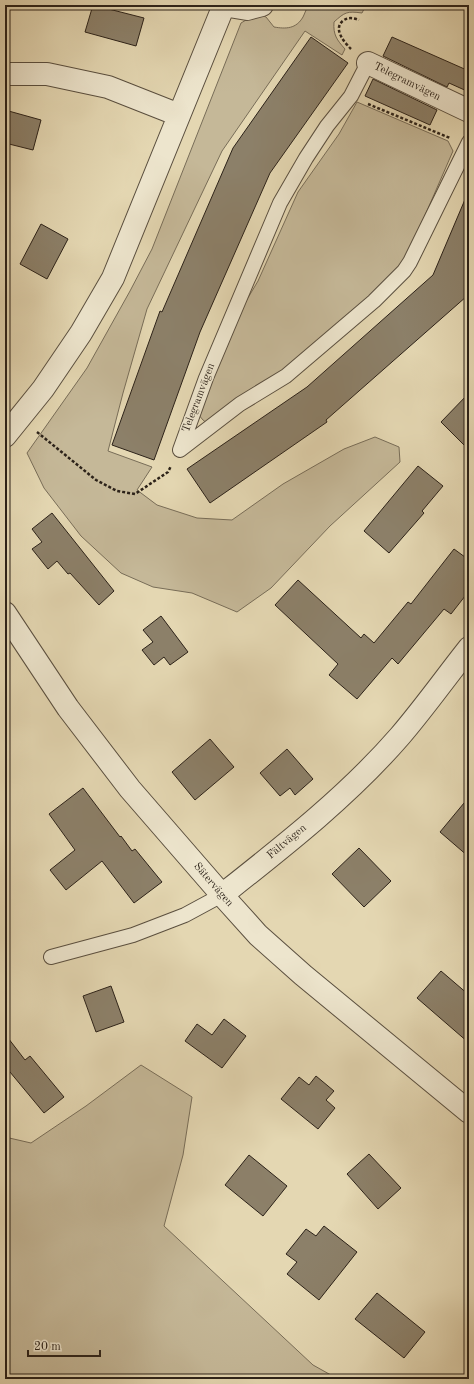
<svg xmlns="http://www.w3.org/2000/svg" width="474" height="1384" viewBox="0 0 474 1384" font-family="'Old Standard TT',serif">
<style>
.green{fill:#c5b898;stroke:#786d58}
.building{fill:#8c8069;stroke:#2c2219}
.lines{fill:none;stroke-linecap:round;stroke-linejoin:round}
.lane-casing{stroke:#5a4f3f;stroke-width:16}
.street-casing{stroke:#5a4f3f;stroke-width:24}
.path{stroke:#2c2219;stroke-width:2.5;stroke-dasharray:3 2;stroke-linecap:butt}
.lane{stroke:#ede5cd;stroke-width:14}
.street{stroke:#ede5cd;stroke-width:22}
.labels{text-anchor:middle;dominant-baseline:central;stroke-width:3;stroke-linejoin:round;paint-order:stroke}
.street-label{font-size:11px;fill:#2c2219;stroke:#ede5cd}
</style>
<rect width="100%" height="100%" fill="#e4d7b2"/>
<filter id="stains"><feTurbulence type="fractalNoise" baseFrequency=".005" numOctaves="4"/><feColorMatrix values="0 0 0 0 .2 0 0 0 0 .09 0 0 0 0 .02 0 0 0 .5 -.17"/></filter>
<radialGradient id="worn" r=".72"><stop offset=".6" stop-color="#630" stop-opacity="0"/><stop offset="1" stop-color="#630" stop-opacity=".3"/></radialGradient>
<path class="green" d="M309 5H366L362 13C347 11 345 12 334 22 333 35 337 40 345 49L342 55 305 31 222 151 147 309 123 393 108 451 152 467 137 490 157 505 197 518 232 520 283 484 344 449 375 437 399 447 400 462 330 526 271 588 237 612 192 593 153 587 121 573 81 536 44 488 27 453 87 368 130 291 152 249 241 23 258 13 266 17 274 27C286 29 296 29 303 17 305 13 306 9 309 5Z
M357 102 448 141 453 151 403 266 394 275 287 369 208 424 203 420 198 414 236 318 258 281 298 192 339 134Z
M141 1065 192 1097 183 1155 164 1226 313 1365 338 1379H5V1137L31 1143 86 1106Z"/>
<path class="building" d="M93 5 144 18 136 46 85 32Z
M311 37 348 63 270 173 200 332 154 460 112 445 160 311 162 312 233 148Z
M392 37 469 71V92L449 83 447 87 383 56Z
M373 79 437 110 430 125 365 96Z
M5 110 41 120 33 150 5 143Z
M469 190V291L467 296 326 420 327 422 210 503 187 469 307 387 433 275Z
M41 224 68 239 47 279 20 264Z
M469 393V450L441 422Z
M418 466 443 486 422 511 424 513 389 553 364 531Z
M52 513 114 591 99 605 70 573 68 574 57 561 48 569 32 549 42 542 32 529Z
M454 549 469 560V591L451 614 444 609 398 664 392 658 357 699 329 675 338 664 275 605 298 580 361 638 364 634 374 643 408 602 411 604Z
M161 616 188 652 170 665 164 657 154 665 142 650 153 642 143 630Z
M210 739 234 767 195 800 172 772Z
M287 749 313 779 295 795 290 788 280 796 260 773Z
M83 788 120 837 121 836 132 851 135 849 162 882 134 903 102 861 66 890 50 870 75 850 49 814Z
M469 797V857L440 832Z
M359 848 391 881 364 907 332 874Z
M441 971 469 995V1043L417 998Z
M111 986 124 1022 96 1032 83 996Z
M224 1019 246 1036 222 1068 185 1041 197 1024 212 1035Z
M5 1034 25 1060 30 1056 64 1097 44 1113 5 1066Z
M316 1076 334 1091 326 1100 335 1108 318 1129 281 1099 299 1077 309 1085Z
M369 1154 401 1188 378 1209 347 1174Z
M249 1155 287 1186 263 1216 225 1185Z
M324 1226 357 1252 319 1300 287 1274 297 1262 286 1254 306 1229 316 1236Z
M377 1293 425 1332 404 1358 355 1319Z"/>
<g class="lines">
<defs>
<path id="lane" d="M368 63 351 96 327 126 306 158 280 203 206 378 180 450 240 404 286 376 374 301 404 271 410 262 469 142
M51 957 133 935 185 915 222 895"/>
<path id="street" d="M223 5 247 9 262 5
M368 63 469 111
M5 74H47L108 87 179 115
M5 436 43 389 81 333 113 278 224 5
M5 613 68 708 130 789 222 895 258 935 303 975 469 1112
M222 895C284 846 348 796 400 736 424 708 446 677 469 648"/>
</defs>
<use href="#lane" class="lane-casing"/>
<use href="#street" class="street-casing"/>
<path class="path" d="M351 49C344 42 332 28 344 20 349 17 354 18 359 20
M368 104 450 138
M37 432 96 480 117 491 135 494 168 472 171 466"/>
<use href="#lane" class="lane"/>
<use href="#street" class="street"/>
</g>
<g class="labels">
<g class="street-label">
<text transform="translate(407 82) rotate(26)">Telegramvägen</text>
<text transform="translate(199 398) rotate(-69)">Telegramvägen</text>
<text transform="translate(287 842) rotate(-40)">Fältvägen</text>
<text transform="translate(213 885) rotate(49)">Sätervägen</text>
</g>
</g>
<rect width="474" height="1384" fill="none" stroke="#e4d7b2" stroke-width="20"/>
<rect x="6" y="6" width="462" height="1372" fill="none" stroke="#2c2219" stroke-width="2"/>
<rect x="10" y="10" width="454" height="1364" fill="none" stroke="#2c2219"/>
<path d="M28 1350v6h72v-6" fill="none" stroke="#2c2219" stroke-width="2"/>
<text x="34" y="1350" font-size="12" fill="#2c2219" stroke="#ede5cd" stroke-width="3" paint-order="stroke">20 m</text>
<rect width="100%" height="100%" filter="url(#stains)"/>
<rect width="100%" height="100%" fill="url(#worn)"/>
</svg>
